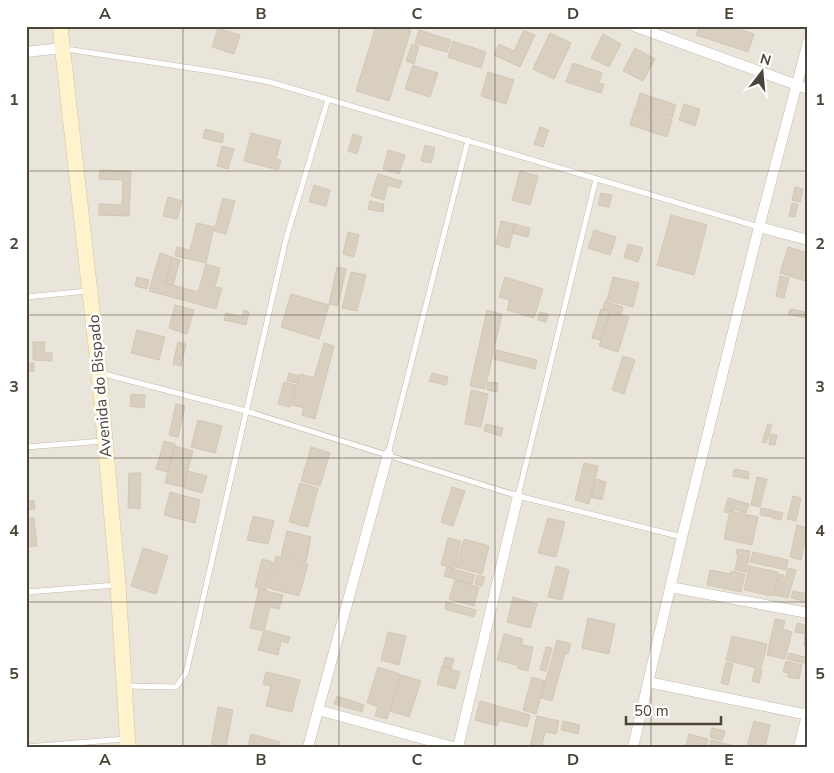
<svg xmlns="http://www.w3.org/2000/svg" width="834" height="773" viewBox="0 0 834 773" font-family="'Nunito Sans',sans-serif">
<style>
.residential{fill:#eae5da}
.building{fill:#d8cfc1;stroke:#d3c7b4}
.lines{fill:none;stroke-linecap:round;stroke-linejoin:round}
.service-casing{stroke:#c2bbae;stroke-width:6}
.minor-casing{stroke:#c2bbae;stroke-width:11}
.secondary-casing{stroke:#d6c79b;stroke-width:16}
.service{stroke:#fff;stroke-width:5}
.minor{stroke:#fff;stroke-width:10}
.secondary{stroke:#fff3cd;stroke-width:15}
.grid{fill:none;stroke:#4b4439;stroke-width:1;stroke-opacity:0.55}
.labels{text-anchor:middle;dominant-baseline:central;stroke-width:5;stroke-linejoin:round;paint-order:stroke}
.street-label{font-size:16px;fill:#4b4439;stroke:#fff}
.neatline{fill:none;stroke:#4b4439;stroke-width:2}
.grid-label{font-size:16px;text-anchor:middle;font-weight:bold;fill:#4b4439}
</style>
<rect width="100%" height="100%" fill="#f6f3ec"/>
<path class="residential" d="M26 26H808V747H26Z"/>
<path class="building" d="M376 26H398L411 30 389 101 356 91Z
M699 26H730L754 34 748 52 696 35Z
M218 28 240 35 234 54 212 47Z
M419 30 451 40 447 52 415 43Z
M524 30 535 35 520 67 494 55 499 44 514 51Z
M550 33 571 43 554 79 533 69Z
M603 34 621 44 609 67 591 58Z
M453 41 486 52 481 68 448 57Z
M412 44 419 46 414 64 406 61Z
M635 48 655 59 643 81 623 71Z
M573 63 602 73 599 83 604 84 601 93 566 82Z
M413 65 438 73 430 97 405 89Z
M488 72 514 80 506 104 481 96Z
M640 93 676 105 672 118 636 107Z
M684 104 700 109 695 126 679 120Z
M635 108 672 120 667 137 630 125Z
M540 127 549 130 543 147 534 144Z
M205 129 224 134 222 143 203 138Z
M251 133 281 141 276 159 281 160 278 170 244 161Z
M353 134 362 137 357 154 348 151Z
M425 145 435 148 431 163 421 161Z
M222 146 234 149 228 169 217 166Z
M388 150 405 155 399 174 383 169Z
M100 170 131 171 129 216 99 215V204L122 205 123 180 99 179Z
M520 171 538 176 530 205 512 200Z
M378 174 402 181 399 188 388 185 384 200 371 196Z
M314 185 330 190 326 206 309 202Z
M795 187 803 189 800 202 792 200Z
M601 193 612 195 609 207 598 205Z
M168 197 182 201 177 219 163 216Z
M223 198 235 201 226 234 214 231Z
M370 201 384 204 383 212 368 209Z
M792 203 798 204 795 217 789 216Z
M671 215 707 225 694 275 657 265Z
M501 221 515 224 509 248 496 244Z
M197 223 214 227 206 263 175 256 177 247 190 250Z
M514 224 530 228 528 237 512 233Z
M594 230 616 237 610 255 588 248Z
M348 232 359 235 354 257 343 254Z
M628 244 643 248 638 262 624 257Z
M788 247 808 253V271L805 281 780 273Z
M160 253 172 257 165 283 198 292 206 264 220 268 215 287 222 288 216 309 149 291Z
M173 258 180 260 173 285 166 283Z
M337 267 346 269 338 306 329 304Z
M351 272 366 275 357 311 342 308Z
M780 276 789 278 784 298 776 296Z
M137 277 149 280 147 289 135 286Z
M505 277 543 289 534 318 507 310 510 300 499 297Z
M613 277 639 283 633 307 607 300Z
M291 294 329 305 319 339 281 327Z
M605 301 623 307 621 314 603 308Z
M175 305 194 310 187 334 169 328Z
M601 309 610 311 600 340 592 338Z
M790 309 805 312 804 318 788 314Z
M244 310 249 312 246 325 224 320 226 313 242 317Z
M487 310 502 314 485 389 470 386Z
M540 312 548 314 546 322 538 320Z
M610 312 629 317 618 352 599 346Z
M137 330 165 337 159 360 131 353Z
M33 342H45L44 353H52V361L33 360Z
M178 342 186 344 181 366 173 364Z
M324 343 334 346 315 419 302 415 304 408 292 405 300 374 314 378Z
M496 350 537 360 535 369 494 359Z
M623 356 635 360 624 394 612 390Z
M26 363H34V371L26 372Z
M289 373 299 376 297 383 287 381Z
M432 373 448 377 446 385 429 381Z
M284 382 296 385 290 407 278 404Z
M488 382 498 383 497 392 487 390Z
M471 390 488 394 481 427 465 424Z
M131 394 145 395 144 408 130 406Z
M176 404 185 406 178 437 169 435Z
M198 420 222 426 215 453 191 447Z
M486 424 503 428 501 436 484 431Z
M768 424 772 425 766 443 762 442Z
M770 434 777 435 775 445H769Z
M164 441 175 444 167 472 156 469Z
M175 446 193 451 183 487 165 483Z
M311 447 330 453 320 486 301 481Z
M584 463 598 466 589 504 575 500Z
M734 469 749 472 748 479 733 476Z
M188 471 207 476 202 493 184 488Z
M129 473H141L140 509 128 508Z
M757 477 767 479 760 507 751 505Z
M596 479 606 482 602 500 591 497Z
M300 483 318 488 308 527 289 522Z
M452 487 465 491 453 526 441 522Z
M170 492 200 500 195 523 164 515Z
M793 496 801 498 796 521 787 519Z
M728 498 749 504 746 513 733 509V511L729 510 728 513 724 512Z
M34 500 35 509 26 510V502Z
M761 508 773 510 771 517 760 515Z
M730 511 758 517 752 545 724 539Z
M774 511 783 513 781 520 772 518Z
M253 516 274 521 268 544 247 540Z
M34 518 37 546 26 547V519Z
M548 518 565 522 556 557 538 553Z
M797 525 808 528 801 560 790 557Z
M287 531 311 537 306 562 281 556Z
M448 538 461 541 454 569 441 565Z
M464 539 489 546 482 574 456 567Z
M143 548 168 556 156 594 131 586Z
M737 549 750 551 746 572 735 570 738 555 736 554Z
M753 552 788 560 786 570 750 562Z
M276 556 308 564 299 596 268 588Z
M262 559 273 562 266 590 255 587Z
M556 566 569 570 562 600 548 597Z
M749 566 778 572 773 596 744 590Z
M447 567 475 575 472 584 444 576Z
M788 568 796 570 788 598 780 596Z
M710 570 731 574V571L745 574 741 592 707 585Z
M779 574 784 575 779 596 774 595Z
M477 575 485 577 482 586 475 584Z
M455 580 479 587 474 606 449 599Z
M259 589 283 595 279 609 270 607 264 631 250 628Z
M793 591 808 594V602L791 598Z
M513 597 537 604 530 628 507 622Z
M446 602 476 610 474 617 445 609Z
M588 618 615 624 609 654 582 648Z
M775 619 785 621 783 629 792 632 785 659 767 655Z
M797 623 808 626V647L804 646 805 634 795 632Z
M264 630 290 637 288 643 281 641 278 655 258 650Z
M388 632 406 636 399 665 381 660Z
M504 634 523 639 516 665 497 660Z
M732 636 767 644 761 669 726 660Z
M557 640 571 644 568 654H565L552 701 541 698Z
M523 645 533 647 528 671 517 668Z
M546 647 552 648 546 671 540 670Z
M789 653 808 658 807 664 787 659Z
M445 657 454 659 451 668 443 666Z
M786 661 802 665 799 679 788 677V673L783 672Z
M726 662 733 664 728 685 721 683Z
M442 666 460 672 455 689 437 684Z
M378 667 400 674 387 719 375 716 378 707 367 703Z
M755 669 762 671 759 683 752 681Z
M266 672 300 680 292 712 266 706 271 686 263 684Z
M401 675 421 681 409 717 390 711Z
M532 677 545 681 536 714 523 710Z
M337 696 364 705 362 712 334 704Z
M480 701 530 715 527 727 499 720 497 726 475 720Z
M218 707 233 710 226 747H211Z
M537 716 559 721 556 734 545 732 542 745 551 747H530Z
M563 721 580 725 578 734 561 730Z
M754 721 770 725 765 747 747 746Z
M712 728 725 731 722 741 710 737Z
M251 734 280 742 279 747 248 746Z
M689 734 708 739 706 747 686 745Z
M711 740 738 747H709Z"/>
<g class="lines">
<defs>
<path id="service" d="M66 49 217 72 270 82 759 227
M26 297 88 291
M100 373 246 411 518 496 682 537
M26 447 103 441
M388 454 468 140
M518 496 596 179
M26 592 117 585
M125 686 176 687 186 673 286 239 328 99
M26 747 125 739"/>
<path id="minor" d="M634 26 808 89
M26 52 62 48
M759 227 808 240
M670 587 808 613
M648 682 808 715
M318 710 453 747
M308 747 388 454
M458 747 518 496
M633 747 682 537 759 227 808 42
M799 747 808 711"/>
<path id="secondary" d="M60 26 99 373 118 585 128 747"/>
</defs>
<use href="#service" class="service-casing"/>
<use href="#minor" class="minor-casing"/>
<use href="#secondary" class="secondary-casing"/>
<use href="#service" class="service"/>
<use href="#minor" class="minor"/>
<use href="#secondary" class="secondary"/>
</g>
<path class="grid" d="M183 26V747M339 26V747M495 26V747M651 26V747M26 171H808M26 315H808M26 458H808M26 602H808"/>
<g class="labels">
<g class="street-label">
<text transform="translate(100 386) rotate(-95)">Avenida do Bispado</text>
</g>
</g>
<rect width="834" height="773" fill="none" stroke="#ffffff" stroke-width="55"/>
<g transform="translate(762 72) rotate(16)" stroke="#ffffff" stroke-width="4" paint-order="stroke">
<path d="M0-4L9 19L0 12L-9 19Z" fill="#4b4439"/>
<text y="-8" font-size="14" font-weight="bold" text-anchor="middle" fill="#4b4439">N</text>
</g>
<path d="M626 716v8h95v-8" fill="none" stroke="#4b4439" stroke-width="2.5"/>
<text x="634" y="716" font-size="15" fill="#4b4439" stroke="#ffffff" stroke-width="4" paint-order="stroke">50 m</text>
<rect x="28" y="28" width="778" height="718" class="neatline"/>
<g class="grid-label">
<text x="105" y="19">A</text>
<text x="261" y="19">B</text>
<text x="417" y="19">C</text>
<text x="573" y="19">D</text>
<text x="729" y="19">E</text>
<text x="14" y="105">1</text>
<text x="820" y="105">1</text>
<text x="14" y="249">2</text>
<text x="820" y="249">2</text>
<text x="14" y="392">3</text>
<text x="820" y="392">3</text>
<text x="14" y="536">4</text>
<text x="820" y="536">4</text>
<text x="14" y="679">5</text>
<text x="820" y="679">5</text>
<text x="105" y="765">A</text>
<text x="261" y="765">B</text>
<text x="417" y="765">C</text>
<text x="573" y="765">D</text>
<text x="729" y="765">E</text>
</g>
</svg>
